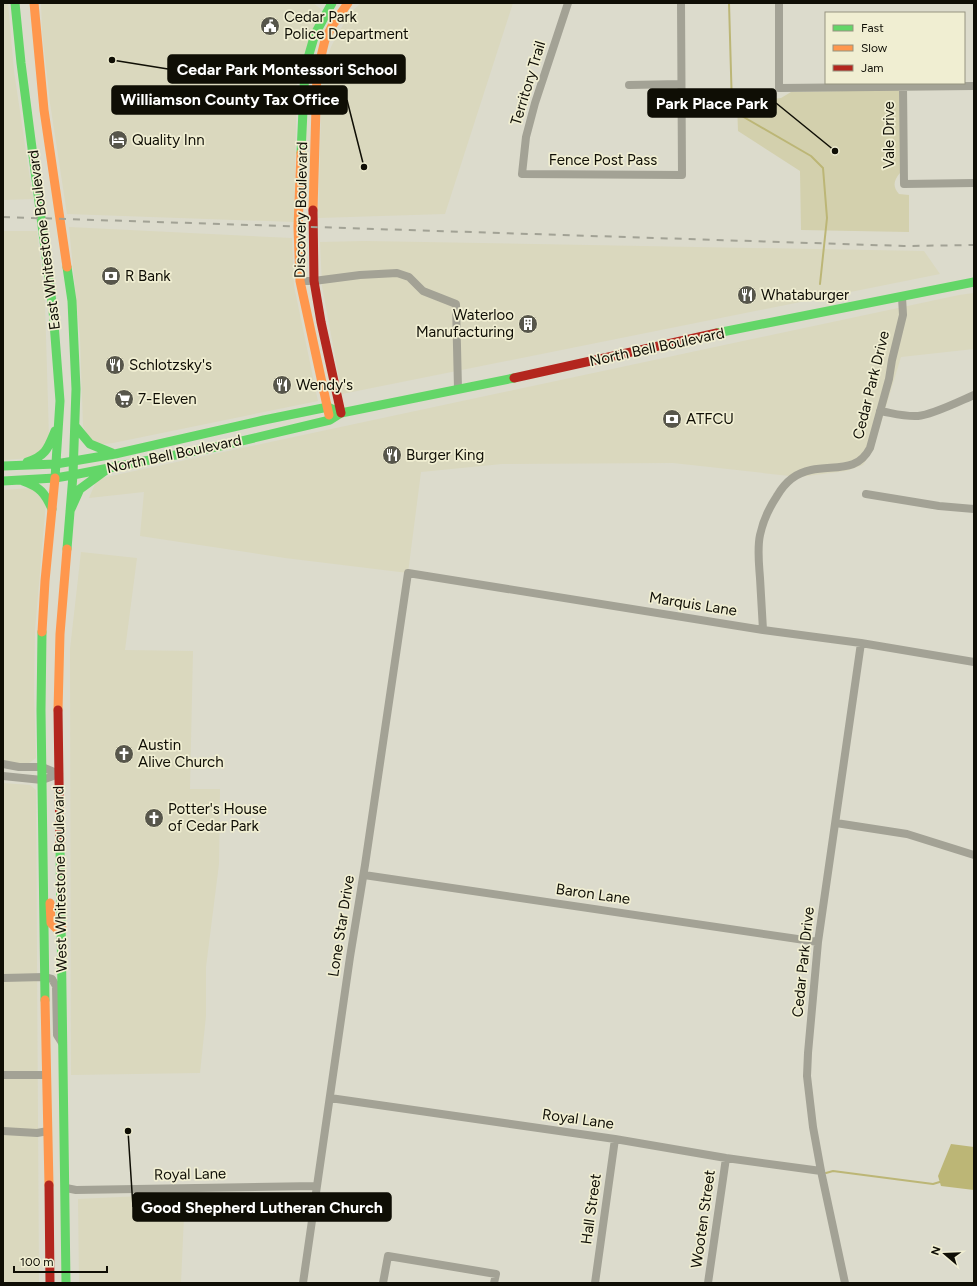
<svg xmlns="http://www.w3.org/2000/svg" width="977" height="1286" viewBox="0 0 977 1286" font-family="Figtree,sans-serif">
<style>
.built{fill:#dad8be}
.green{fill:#d3d0ad}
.water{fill:#bcb676}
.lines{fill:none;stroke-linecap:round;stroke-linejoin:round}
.stream{stroke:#bcb676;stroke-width:2}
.street{stroke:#a3a295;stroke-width:8}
.fast{stroke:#63d668;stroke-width:9}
.slow{stroke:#ff974d;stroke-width:9}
.jam{stroke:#b3261e;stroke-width:9}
.rail{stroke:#a2a295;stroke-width:2;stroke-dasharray:7 7;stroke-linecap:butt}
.labels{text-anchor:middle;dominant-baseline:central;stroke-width:3.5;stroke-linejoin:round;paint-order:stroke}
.poi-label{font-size:15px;fill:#0f0e05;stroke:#f0eed2;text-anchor:start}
.street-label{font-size:15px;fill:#0f0e05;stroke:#f0eed2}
.leader{fill:none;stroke:#0f0e05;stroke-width:1.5}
.callout-dot{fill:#0f0e05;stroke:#f0eed2;stroke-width:1.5}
.callout{fill:#0f0e05;stroke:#0f0e05;stroke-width:1.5}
.callout-label{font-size:16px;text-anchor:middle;font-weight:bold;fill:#fff}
</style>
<rect width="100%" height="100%" fill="#dcdbcc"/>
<path class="built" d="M3 3H8L14 71 33 199 3 200Z
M41 3H313L321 9 297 73 294 222 67 214 50 103 42 31Z
M361 3H513L445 214 318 218 322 80 325 64 331 47 338 33 352 11Z
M69 227 292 238 294 286 318 401 113 443 97 445 88 436 83 426 80 337Z
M3 231H37L45 302 49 438 47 445 32 458 3 460Z
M365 241 924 251 940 274 342 394 322 286 320 242Z
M974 293V349L901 357 873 449 863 465 846 471 799 477 673 463 502 464 421 472 408 573 285 558 140 536 144 492 89 498 97 479 111 476 959 295Z
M31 488 46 502 35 630 34 694 36 758 29 763 20 764 3 760V490Z
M81 552 137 558 125 650 193 651 190 789H220L219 864 206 967V1016L200 1073 71 1075 70 649Z
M3 783 30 785 36 790 39 1283H3Z
M185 1194 181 1283H79L78 1199Z"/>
<path class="green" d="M898 90 900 92V173C894 180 892 186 899 194L909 195V232L801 230 800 171 738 131 737 103 781 98 791 92Z"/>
<path class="water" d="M951 1144 974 1147V1190L941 1186 938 1176Z"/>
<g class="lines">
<path class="stream" d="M729 3 732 107 735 112 811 156 823 168 827 218 820 284
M826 1173 833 1171 933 1184 943 1181"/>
<path class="street" d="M568 3 535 103 526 137 522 174 682 175 681 3
M779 3V88L974 86
M629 85 681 84
M903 86 904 184 974 183
M300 281H314L360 275 397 273 409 277 423 291 456 304 458 389
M880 411C892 413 905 417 918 416 932 415 960 401 974 395
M866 494 939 506 974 509
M763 630C762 612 761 595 760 578 759 564 757 549 760 535 763 521 769 508 777 496 785 482 795 473 811 470 835 465 857 473 870 448L889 379 892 360 903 315 902 297
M3 764 19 767H42L59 774
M3 776 42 780 59 774
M836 823 907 834 974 855
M364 875 818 942
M3 978 44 977 52 979 56 986 57 1035 62 1043
M3 1075H46
M330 1098 615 1139 726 1158 821 1171
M3 1131 37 1133 48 1131
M66 1188 76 1190 316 1186
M303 1283 350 957 365 865 408 573 763 630 861 643 974 662
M383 1283 388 1256 496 1274 494 1283
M595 1283 615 1139
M708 1283 726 1158
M845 1283 821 1171 813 1127 807 1076 808 1053 818 942 861 643"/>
<path class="fast" d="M15 3 21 63 53 310 60 401 55 478
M301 153 305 68 315 34 332 3
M67 267 72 301 76 389 73 475
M717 333 974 282
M75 426 90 444 112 453
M27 462C46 456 48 448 55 431
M3 466 56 464 115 454 264 420 328 407 341 413
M3 481 55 478 73 475 216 447 330 420 341 413 514 378
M23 481C40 487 45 493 52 509
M70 511 80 489 106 470
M67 549 73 475
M42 632 41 710 45 1000
M60 847 66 1283"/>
<path class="slow" d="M34 3 44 110 67 267
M301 153 298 227 300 281 329 415
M313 210 317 73 325 40 332 26 348 3
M42 632 45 581 55 478
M58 710 60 634 67 549
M50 903 51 923 56 928H62
M45 1000 49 1185"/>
<path class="jam" d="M313 210 314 281 321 322 341 413
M514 378 717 333
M58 710 60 847
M49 1185 50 1283"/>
<path class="rail" d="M3 217 904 246 974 245"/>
</g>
<defs>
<symbol id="civic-disc" viewBox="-11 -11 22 22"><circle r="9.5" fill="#57564b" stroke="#f0eed2"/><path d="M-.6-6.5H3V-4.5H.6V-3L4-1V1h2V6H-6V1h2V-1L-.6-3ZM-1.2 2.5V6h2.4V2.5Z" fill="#fff"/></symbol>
<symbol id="hotel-disc" viewBox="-11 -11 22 22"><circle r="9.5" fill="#57564b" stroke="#f0eed2"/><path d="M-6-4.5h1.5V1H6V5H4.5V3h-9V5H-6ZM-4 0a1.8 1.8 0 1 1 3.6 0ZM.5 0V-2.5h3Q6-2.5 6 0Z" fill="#fff"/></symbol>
<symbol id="bank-disc" viewBox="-11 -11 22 22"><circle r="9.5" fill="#57564b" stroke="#f0eed2"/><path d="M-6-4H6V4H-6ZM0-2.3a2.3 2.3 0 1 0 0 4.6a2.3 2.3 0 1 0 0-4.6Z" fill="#fff"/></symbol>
<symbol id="restaurant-disc" viewBox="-11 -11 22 22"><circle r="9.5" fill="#57564b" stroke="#f0eed2"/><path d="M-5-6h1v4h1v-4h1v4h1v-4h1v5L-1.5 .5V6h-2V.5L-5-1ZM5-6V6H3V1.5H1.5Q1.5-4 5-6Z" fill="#fff"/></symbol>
<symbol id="building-disc" viewBox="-11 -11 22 22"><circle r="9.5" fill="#57564b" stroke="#f0eed2"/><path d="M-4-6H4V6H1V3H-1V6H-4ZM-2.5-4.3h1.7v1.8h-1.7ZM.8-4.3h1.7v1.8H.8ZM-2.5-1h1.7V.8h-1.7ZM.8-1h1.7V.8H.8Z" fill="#fff"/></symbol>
<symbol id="supermarket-disc" viewBox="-11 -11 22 22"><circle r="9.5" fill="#57564b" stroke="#f0eed2"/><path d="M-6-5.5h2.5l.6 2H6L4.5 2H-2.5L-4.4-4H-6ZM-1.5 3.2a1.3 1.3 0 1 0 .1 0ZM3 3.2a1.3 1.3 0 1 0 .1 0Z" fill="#fff"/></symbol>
<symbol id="church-disc" viewBox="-11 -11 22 22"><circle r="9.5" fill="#57564b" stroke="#f0eed2"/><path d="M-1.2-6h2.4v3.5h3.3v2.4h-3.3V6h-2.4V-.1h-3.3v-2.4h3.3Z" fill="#fff"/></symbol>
</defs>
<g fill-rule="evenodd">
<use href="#civic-disc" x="259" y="15" width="22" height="22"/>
<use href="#hotel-disc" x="107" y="129" width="22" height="22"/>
<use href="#bank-disc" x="100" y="265" width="22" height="22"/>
<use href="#restaurant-disc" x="736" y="284" width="22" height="22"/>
<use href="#building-disc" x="517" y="313" width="22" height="22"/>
<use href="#restaurant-disc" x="104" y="354" width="22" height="22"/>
<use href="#restaurant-disc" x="271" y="374" width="22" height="22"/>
<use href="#supermarket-disc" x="113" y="388" width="22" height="22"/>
<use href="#bank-disc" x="661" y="408" width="22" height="22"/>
<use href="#restaurant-disc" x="381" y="444" width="22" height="22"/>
<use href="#church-disc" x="113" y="743" width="22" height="22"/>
<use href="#church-disc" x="143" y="807" width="22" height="22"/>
</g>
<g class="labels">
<g class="poi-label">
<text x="284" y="17">Cedar Park<tspan x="284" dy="17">Police Department</tspan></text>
<text x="132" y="140">Quality Inn</text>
<text x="125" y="276">R Bank</text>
<text x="761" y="295">Whataburger</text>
<text x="514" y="315" text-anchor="end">Waterloo<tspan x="514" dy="17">Manufacturing</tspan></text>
<text x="129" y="365">Schlotzsky's</text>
<text x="296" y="385">Wendy's</text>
<text x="138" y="399">7-Eleven</text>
<text x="686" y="419">ATFCU</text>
<text x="406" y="455">Burger King</text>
<text x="138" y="745">Austin<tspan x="138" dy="17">Alive Church</tspan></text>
<text x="168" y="809">Potter's House<tspan x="168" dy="17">of Cedar Park</tspan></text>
</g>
<g class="street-label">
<text transform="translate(528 83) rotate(-73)">Territory Trail</text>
<text transform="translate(889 135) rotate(-90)">Vale Drive</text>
<text x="603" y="160">Fence Post Pass</text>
<text transform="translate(301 210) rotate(-89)">Discovery Boulevard</text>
<text transform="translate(44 240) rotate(-97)">East Whitestone Boulevard</text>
<text transform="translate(657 347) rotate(-12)">North Bell Boulevard</text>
<text transform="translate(871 385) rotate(-76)">Cedar Park Drive</text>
<text transform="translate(174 454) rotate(-12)">North Bell Boulevard</text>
<text transform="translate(693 604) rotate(9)">Marquis Lane</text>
<text transform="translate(60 879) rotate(-91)">West Whitestone Boulevard</text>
<text transform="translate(593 894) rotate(8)">Baron Lane</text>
<text transform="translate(341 926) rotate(-81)">Lone Star Drive</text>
<text transform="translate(803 962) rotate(-84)">Cedar Park Drive</text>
<text transform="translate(578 1119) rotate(8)">Royal Lane</text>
<text transform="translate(190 1174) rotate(-1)">Royal Lane</text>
<text transform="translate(591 1209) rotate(-82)">Hall Street</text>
<text transform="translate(703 1219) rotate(-82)">Wooten Street</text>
</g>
</g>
<path class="leader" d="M112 60L168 69M364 167L347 100M835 151L776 103M128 1131L133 1207"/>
<g class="callout-dot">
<circle cx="112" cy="60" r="4"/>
<circle cx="364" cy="167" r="4"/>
<circle cx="835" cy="151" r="4"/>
<circle cx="128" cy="1131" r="4"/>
</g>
<g class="callout">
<rect x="168" y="55" width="237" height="28" rx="4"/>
<rect x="112" y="86" width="235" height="28" rx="4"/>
<rect x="648" y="89" width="128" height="28" rx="4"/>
<rect x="133" y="1193" width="258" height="28" rx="4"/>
</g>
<g class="callout-label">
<text x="287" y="75">Cedar Park Montessori School</text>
<text x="230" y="105">Williamson County Tax Office</text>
<text x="712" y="109">Park Place Park</text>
<text x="262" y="1213">Good Shepherd Lutheran Church</text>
</g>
<rect width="977" height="1286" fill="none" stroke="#0f0e05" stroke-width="8"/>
<rect x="825" y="12" width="140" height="72" fill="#f0eed2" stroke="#969480"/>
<rect x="833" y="25" width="20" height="6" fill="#63d668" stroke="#969480"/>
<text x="861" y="32" font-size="12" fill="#0f0e05">Fast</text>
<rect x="833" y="45" width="20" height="6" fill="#ff974d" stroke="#969480"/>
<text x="861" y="52" font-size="12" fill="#0f0e05">Slow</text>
<rect x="833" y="65" width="20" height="6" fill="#b3261e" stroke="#969480"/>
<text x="861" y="72" font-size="12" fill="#0f0e05">Jam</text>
<g transform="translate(945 1254) rotate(289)" stroke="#f0eed2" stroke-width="3" paint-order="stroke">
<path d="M0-3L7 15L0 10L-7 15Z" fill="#0f0e05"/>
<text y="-6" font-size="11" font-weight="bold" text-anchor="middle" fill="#0f0e05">N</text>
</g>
<path d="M14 1266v6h93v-6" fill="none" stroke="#0f0e05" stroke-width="2"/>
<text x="20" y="1266" font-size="12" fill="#0f0e05" stroke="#f0eed2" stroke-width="3" paint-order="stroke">100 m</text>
</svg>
